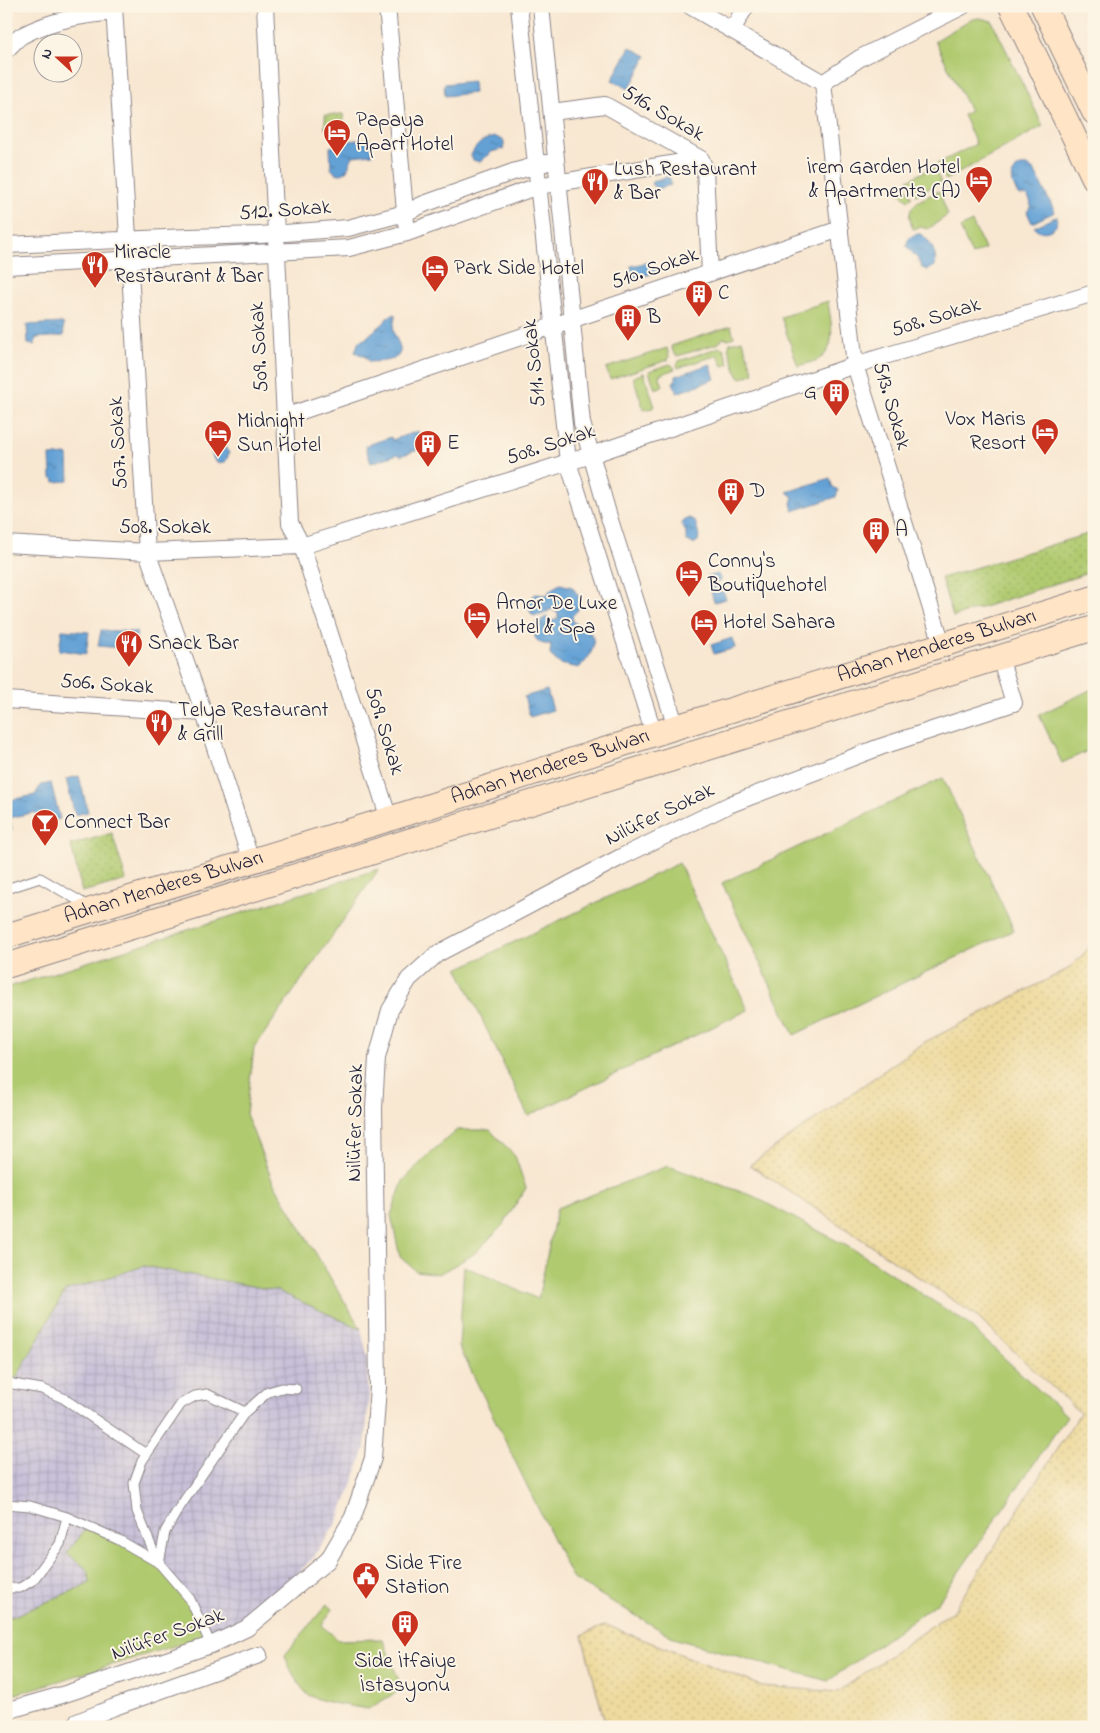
<svg xmlns="http://www.w3.org/2000/svg" width="1100" height="1733" viewBox="0 0 1100 1733" font-family="'Indie Flower',sans-serif">
<style>
.industrial{fill:url(#industrial-grid)}
.green{fill:#b0ca70;stroke:#697656}
.sand{fill:url(#sand-dots);stroke:#887e6c}
.park{fill:url(#park-dots);stroke:#697656}
.water{fill:url(#water-ripples);stroke:#426288}
.lines{fill:none;stroke-linecap:round;stroke-linejoin:round}
.service-casing{stroke:#8d8486;stroke-width:11}
.minor-casing{stroke:#8d8486;stroke-width:18}
.secondary-casing{stroke:#8d8486;stroke-width:26}
.service{stroke:#fff;stroke-width:9}
.minor{stroke:#fff;stroke-width:16}
.secondary{stroke:#ffe4c6;stroke-width:24}
.labels{text-anchor:middle;dominant-baseline:central;stroke-width:4;stroke-linejoin:round;paint-order:stroke}
.street-label{font-size:21px;fill:#22223b;stroke:#fcf5e5}
.poi-label{font-size:21px;fill:#22223b;stroke:#fcf5e5;text-anchor:start}
</style>
<defs>
<pattern id="industrial-grid" width="8" height="8" patternUnits="userSpaceOnUse" patternTransform="scale(1.25)"><rect width="8" height="8" fill="#c7c0d8"/><path d="M0 4h8M4 0v8" fill="none" stroke="#aba5ba"/></pattern>
<pattern id="sand-dots" width="8" height="8" patternUnits="userSpaceOnUse" patternTransform="scale(1.25)"><rect width="8" height="8" fill="#eeda9e"/><path d="M2 2h.1M6 6h.1" fill="none" stroke="#ccbb89" stroke-width="1.8" stroke-linecap="round"/></pattern>
<pattern id="park-dots" width="8" height="8" patternUnits="userSpaceOnUse" patternTransform="scale(1.25)"><rect width="8" height="8" fill="#b0ca70"/><path d="M2 2h.1M6 6h.1" fill="none" stroke="#97ad62" stroke-width="1.8" stroke-linecap="round"/></pattern>
<pattern id="water-ripples" width="26" height="14" patternUnits="userSpaceOnUse" patternTransform="scale(1.25)"><rect width="26" height="14" fill="#63a1d5"/><path d="M2 4q2-2 4 0t4 0M15 11q2-2 4 0t4 0" fill="none" stroke="#5183ae"/></pattern>
</defs>
<rect width="100%" height="100%" fill="#fcf5e5"/>
<filter id="ink" filterUnits="userSpaceOnUse"><feTurbulence type="fractalNoise" baseFrequency=".02" numOctaves="2"/><feDisplacementMap in="SourceGraphic" scale="10" xChannelSelector="R" yChannelSelector="G"/><feConvolveMatrix kernelMatrix="1 2 1 2 8 2 1 2 1" color-interpolation-filters="sRGB"/></filter>
<filter id="wash" filterUnits="userSpaceOnUse"><feTurbulence type="fractalNoise" baseFrequency=".0096" numOctaves="4" result="noise"/><feDisplacementMap in="SourceGraphic" scale="20" xChannelSelector="R" yChannelSelector="G"/><feGaussianBlur stdDeviation="1.12" result="paint"/><feColorMatrix in="noise" values="0 0 0 0 0 0 0 0 0 0 0 0 0 0 0 0 0 1.4 0 .05"/><feComposite in="paint" operator="in"/></filter>
<g filter="url(#wash)">
<rect width="100%" height="100%" fill="#f8e7d1"/>
<path class="industrial" d="M144 1266 278 1291 361 1329 367 1356 369 1396 365 1448 350 1491 336 1524 313 1558 284 1587 241 1618 207 1636 88 1526 67 1553 87 1569 90 1583 11 1617 6 1616V1381L13 1383 65 1291Z"/>
<path class="green" d="M980 18 992 21 1043 126 946 180 937 164 976 144 963 115 970 111 935 41 971 19Z
M933 167 941 182 916 195 908 180Z
M904 183 912 197 908 200 896 191Z
M939 191 948 215 928 229 921 227 913 229C902 204 921 200 939 191Z
M972 222 985 249 972 255 960 228Z
M828 301C830 319 838 345 821 358 815 362 804 364 798 366L781 317Z
M731 326 734 337 729 339 723 338 719 343 678 356 674 354 671 346Z
M742 340 754 373 742 378 738 376 728 348 730 343Z
M720 347 724 349 729 364 723 366 718 355 678 368 677 365 679 361Z
M667 348 669 356 668 360 610 379 606 368Z
M670 364 673 366 675 369 659 375 663 386 655 389 649 371Z
M644 373 654 404 653 408 644 410 633 377Z
M1094 688V748L1062 763 1039 715Z
M943 778 1014 930 794 1035 722 883Z
M679 863 748 1010 528 1116 458 969Z
M379 869 254 1048 246 1114 272 1180 361 1329 278 1291 144 1266 65 1291 13 1384 6 1381V988Z
M457 1130H490L515 1156 526 1188 503 1225 474 1254 439 1274 416 1271 400 1257 391 1215 403 1181 430 1153Z
M668 1166 753 1196 858 1252 965 1322 1067 1416 938 1602 828 1681 676 1639 572 1578 459 1346 464 1266 538 1299 557 1208Z
M88 1526 159 1563 190 1599 207 1636 6 1697V1616L12 1617 90 1583 87 1569 67 1553Z
M327 1604 333 1609 322 1625 338 1640 383 1639 402 1689 368 1709C352 1706 322 1703 309 1695 301 1691 287 1664 285 1655Z"/>
<path class="sand" d="M1094 943V1727H606L582 1635 606 1625 762 1686 838 1692 954 1610 1080 1413 974 1314 750 1165 925 1042 1070 968Z"/>
<path class="park" d="M343 114 344 128 325 129V115Z
M1094 532V571L953 617 941 578Z
M112 833 126 880 82 892 71 845Z
M37 1720 48 1721 57 1727H14Z"/>
<path class="water" d="M630 47 647 56 629 89 612 80Z
M473 81 474 93 445 96 444 84Z
M496 137 504 141V145L503 149 491 152 480 162 473 160 471 155C476 144 485 138 496 137Z
M370 139 372 154 353 156C348 165 348 179 334 172L331 168 330 147 342 145 346 141Z
M1020 166H1027L1034 170 1055 212 1032 223 1027 212C1032 206 1032 201 1026 195H1018C1013 184 1007 174 1020 166Z
M666 177 670 178 671 185 657 189 651 184 653 181Z
M1057 216 1056 226C1049 233 1041 234 1034 227Z
M920 234C930 239 938 255 935 266L928 270 922 268 918 259 907 247C906 239 912 234 920 234Z
M654 261 656 273 633 278 631 266Z
M395 314C396 319 392 326 394 333 395 338 399 342 400 347 403 363 379 361 369 362L366 357 355 352 359 341 365 339 370 334 384 323 387 318Z
M63 323 64 336 36 338 34 345 28 344 27 325Z
M710 364 715 379 677 393 673 382 676 379V376Z
M217 428C232 429 224 436 225 445 225 448 227 450 229 453L226 461 219 464C209 459 211 445 211 435Z
M418 431 424 448 400 456 398 454 371 463 365 446 391 437 392 440Z
M68 455 69 481 55 482 54 479 51 478 50 456Z
M830 478 832 486 838 490 836 497 793 511 791 503 793 497 787 492Z
M689 518 695 521 699 535 698 541 693 544 686 540V532L682 525 683 521Z
M718 574 721 581 715 583 717 592 723 591 726 599 714 602 707 577Z
M560 584 572 587 579 596 578 610 572 616 573 622C577 624 581 625 584 627 602 639 591 657 579 668L560 664 550 655 551 644C540 645 537 642 533 633L536 624 546 617 553 621 558 618V613L551 609C545 614 539 617 532 615 527 606 528 600 535 594L547 595 551 589Z
M62 630 89 632 86 654 59 650Z
M101 630 137 632 134 649 98 646Z
M732 638 735 648 714 654 711 645Z
M547 690 553 710 530 717 524 697Z
M79 776 88 812 75 815 66 779Z
M51 783 60 819 38 824 35 812 10 818 12 830 6 831V801L35 795 41 785Z"/>
</g>
<g filter="url(#ink)">
<g class="lines">
<defs>
<path id="service" d="M6 889 40 878 88 906
M6 1381 13 1384 42 1389 63 1398 146 1454
M6 1504 30 1506 67 1517 119 1540 159 1563 190 1599 211 1645
M158 1563 137 1511 134 1483 142 1461 181 1404 195 1396 207 1394 245 1412
M159 1563 165 1532 177 1511 245 1412 268 1392 282 1388 296 1389
M6 1588H20L33 1580 60 1544 67 1517"/>
<path id="minor" d="M114 6 147 552 204 713 251 861
M265 6 290 523 302 546 389 819
M387 6 406 223
M519 6 568 462 654 734
M541 6 582 423 609 517 676 727
M690 6 823 83
M732 30 746 6
M6 50C12 45 17 38 23 35 51 20 84 15 114 12
M823 83 855 365 942 644
M823 83 860 58 963 6
M552 112 605 105 701 159 705 169 710 273
M6 245 189 237 260 235 348 228 405 213 424 204 513 172 545 163
M6 266 349 248 407 233 538 186 701 159
M284 417 840 229
M6 544 147 552 302 546 591 455 855 365 1094 293
M6 700 204 713
M6 1711 62 1695 211 1645 247 1628 328 1560 353 1517 373 1458 378 1387 374 1108 377 1058 390 1010 409 979 437 954 621 857 731 804 880 747 1014 703 1000 657
M79 1727 77 1722 112 1708 259 1655"/>
<g id="secondary">
<path d="M1011 6 1094 178"/>
<path d="M1043 6 1094 112"/>
<path id="s1" d="M6 936 389 819 676 727 1094 598"/>
<path d="M6 966 1094 628"/>
</g>
</defs>
<use href="#service" class="service-casing"/>
<use href="#minor" class="minor-casing"/>
<use href="#secondary" class="secondary-casing"/>
<use href="#service" class="service"/>
<use href="#minor" class="minor"/>
<use href="#secondary" class="secondary"/>
</g>
</g>
<defs>
<symbol id="hotel-pin" viewBox="-11 -11 22 30"><path d="M0 17L-7.5 6A9.5 9.5 0 1 1 7.5 6Z" fill="#c8321e" stroke="#fcf5e5"/><path d="M-6-4.5h1.5V1H6V5H4.5V3h-9V5H-6ZM-4 0a1.8 1.8 0 1 1 3.6 0ZM.5 0V-2.5h3Q6-2.5 6 0Z" fill="#fff"/></symbol>
<symbol id="restaurant-pin" viewBox="-11 -11 22 30"><path d="M0 17L-7.5 6A9.5 9.5 0 1 1 7.5 6Z" fill="#c8321e" stroke="#fcf5e5"/><path d="M-5-6h1v4h1v-4h1v4h1v-4h1v5L-1.5 .5V6h-2V.5L-5-1ZM5-6V6H3V1.5H1.5Q1.5-4 5-6Z" fill="#fff"/></symbol>
<symbol id="building-pin" viewBox="-11 -11 22 30"><path d="M0 17L-7.5 6A9.5 9.5 0 1 1 7.5 6Z" fill="#c8321e" stroke="#fcf5e5"/><path d="M-4-6H4V6H1V3H-1V6H-4ZM-2.5-4.3h1.7v1.8h-1.7ZM.8-4.3h1.7v1.8H.8ZM-2.5-1h1.7V.8h-1.7ZM.8-1h1.7V.8H.8Z" fill="#fff"/></symbol>
<symbol id="bar-pin" viewBox="-11 -11 22 30"><path d="M0 17L-7.5 6A9.5 9.5 0 1 1 7.5 6Z" fill="#c8321e" stroke="#fcf5e5"/><path d="M-6-5H6L.8 .8V4.5H3.5V6h-7V4.5H-.8V.8Z" fill="#fff"/></symbol>
<symbol id="civic-pin" viewBox="-11 -11 22 30"><path d="M0 17L-7.5 6A9.5 9.5 0 1 1 7.5 6Z" fill="#c8321e" stroke="#fcf5e5"/><path d="M-.6-6.5H3V-4.5H.6V-3L4-1V1h2V6H-6V1h2V-1L-.6-3ZM-1.2 2.5V6h2.4V2.5Z" fill="#fff"/></symbol>
</defs>
<g fill-rule="evenodd">
<use href="#hotel-pin" x="321" y="117" width="32" height="43"/>
<use href="#hotel-pin" x="963" y="164" width="32" height="43"/>
<use href="#restaurant-pin" x="579" y="166" width="32" height="43"/>
<use href="#restaurant-pin" x="79" y="249" width="32" height="43"/>
<use href="#hotel-pin" x="419" y="253" width="32" height="43"/>
<use href="#building-pin" x="683" y="278" width="32" height="43"/>
<use href="#building-pin" x="612" y="302" width="32" height="43"/>
<use href="#building-pin" x="820" y="377" width="32" height="43"/>
<use href="#hotel-pin" x="1029" y="416" width="32" height="43"/>
<use href="#hotel-pin" x="202" y="418" width="32" height="43"/>
<use href="#building-pin" x="412" y="428" width="32" height="43"/>
<use href="#building-pin" x="715" y="476" width="32" height="43"/>
<use href="#building-pin" x="860" y="515" width="32" height="43"/>
<use href="#hotel-pin" x="673" y="558" width="32" height="43"/>
<use href="#hotel-pin" x="461" y="600" width="32" height="43"/>
<use href="#hotel-pin" x="688" y="607" width="32" height="43"/>
<use href="#restaurant-pin" x="113" y="628" width="32" height="43"/>
<use href="#restaurant-pin" x="143" y="707" width="32" height="43"/>
<use href="#bar-pin" x="29" y="807" width="32" height="43"/>
<use href="#civic-pin" x="350" y="1560" width="32" height="43"/>
<use href="#building-pin" x="389" y="1608" width="32" height="43"/>
</g>
<g class="labels">
<g class="street-label">
<text transform="translate(663 114) rotate(30)">516. Sokak</text>
<text transform="translate(285 211) rotate(-4)">512. Sokak</text>
<text transform="translate(655 269) rotate(-19)">510. Sokak</text>
<text transform="translate(936 318) rotate(-17)">508. Sokak</text>
<text transform="translate(260 347) rotate(-93)">509. Sokak</text>
<text transform="translate(535 363) rotate(-96)">511. Sokak</text>
<text transform="translate(891 406) rotate(74)">513. Sokak</text>
<text transform="translate(119 443) rotate(-93)">507. Sokak</text>
<text transform="translate(551 445) rotate(-18)">508. Sokak</text>
<text x="165" y="528">508. Sokak</text>
<text stroke="none"><textPath href="#s1" startOffset="975">Adnan Menderes Bulvarı</textPath></text>
<text transform="translate(107 685) rotate(4)">506. Sokak</text>
<text transform="translate(384 731) rotate(73)">509. Sokak</text>
<text stroke="none"><textPath href="#s1" startOffset="570">Adnan Menderes Bulvarı</textPath></text>
<text transform="translate(660 815) rotate(-26)">Nilüfer Sokak</text>
<text stroke="none"><textPath href="#s1" startOffset="165">Adnan Menderes Bulvarı</textPath></text>
<text transform="translate(356 1123) rotate(-89)">Nilüfer Sokak</text>
<text transform="translate(168 1635) rotate(-20)">Nilüfer Sokak</text>
</g>
<g class="poi-label">
<text x="356" y="121">Papaya<tspan x="356" dy="24">Apart Hotel</tspan></text>
<text x="960" y="168" text-anchor="end">İrem Garden Hotel<tspan x="960" dy="24">&amp; Apartments (A)</tspan></text>
<text x="614" y="170">Lush Restaurant<tspan x="614" dy="24">&amp; Bar</tspan></text>
<text x="114" y="253">Miracle<tspan x="114" dy="24">Restaurant &amp; Bar</tspan></text>
<text x="454" y="269">Park Side Hotel</text>
<text x="718" y="294">C</text>
<text x="647" y="318">B</text>
<text x="817" y="393" text-anchor="end">G</text>
<text x="1026" y="420" text-anchor="end">Vox Maris<tspan x="1026" dy="24">Resort</tspan></text>
<text x="237" y="422">Midnight<tspan x="237" dy="24">Sun Hotel</tspan></text>
<text x="447" y="444">E</text>
<text x="750" y="492">D</text>
<text x="895" y="531">A</text>
<text x="708" y="562">Conny's<tspan x="708" dy="24">Boutiquehotel</tspan></text>
<text x="496" y="604">Arnor De Luxe<tspan x="496" dy="24">Hotel &amp; Spa</tspan></text>
<text x="723" y="623">Hotel Sahara</text>
<text x="148" y="644">Snack Bar</text>
<text x="178" y="711">Telya Restaurant<tspan x="178" dy="24">&amp; Grill</tspan></text>
<text x="64" y="823">Connect Bar</text>
<text x="385" y="1564">Side Fire<tspan x="385" dy="24">Station</tspan></text>
<text x="405" y="1662" text-anchor="middle">Side İtfaiye<tspan x="405" dy="24">İstasyonu</tspan></text>
</g>
</g>
<rect width="1100" height="1733" fill="none" stroke="#fcf5e5" stroke-width="25"/>
<g transform="translate(58 58) rotate(291)"><circle r="24" fill="#fcf5e5" stroke="#a5a1a1"/>
<path d="M0-4L9 19L0 12L-9 19Z" fill="#c8321e"/>
<text y="-8" font-size="14" font-weight="bold" text-anchor="middle" fill="#22223b">N</text>
</g>
</svg>
